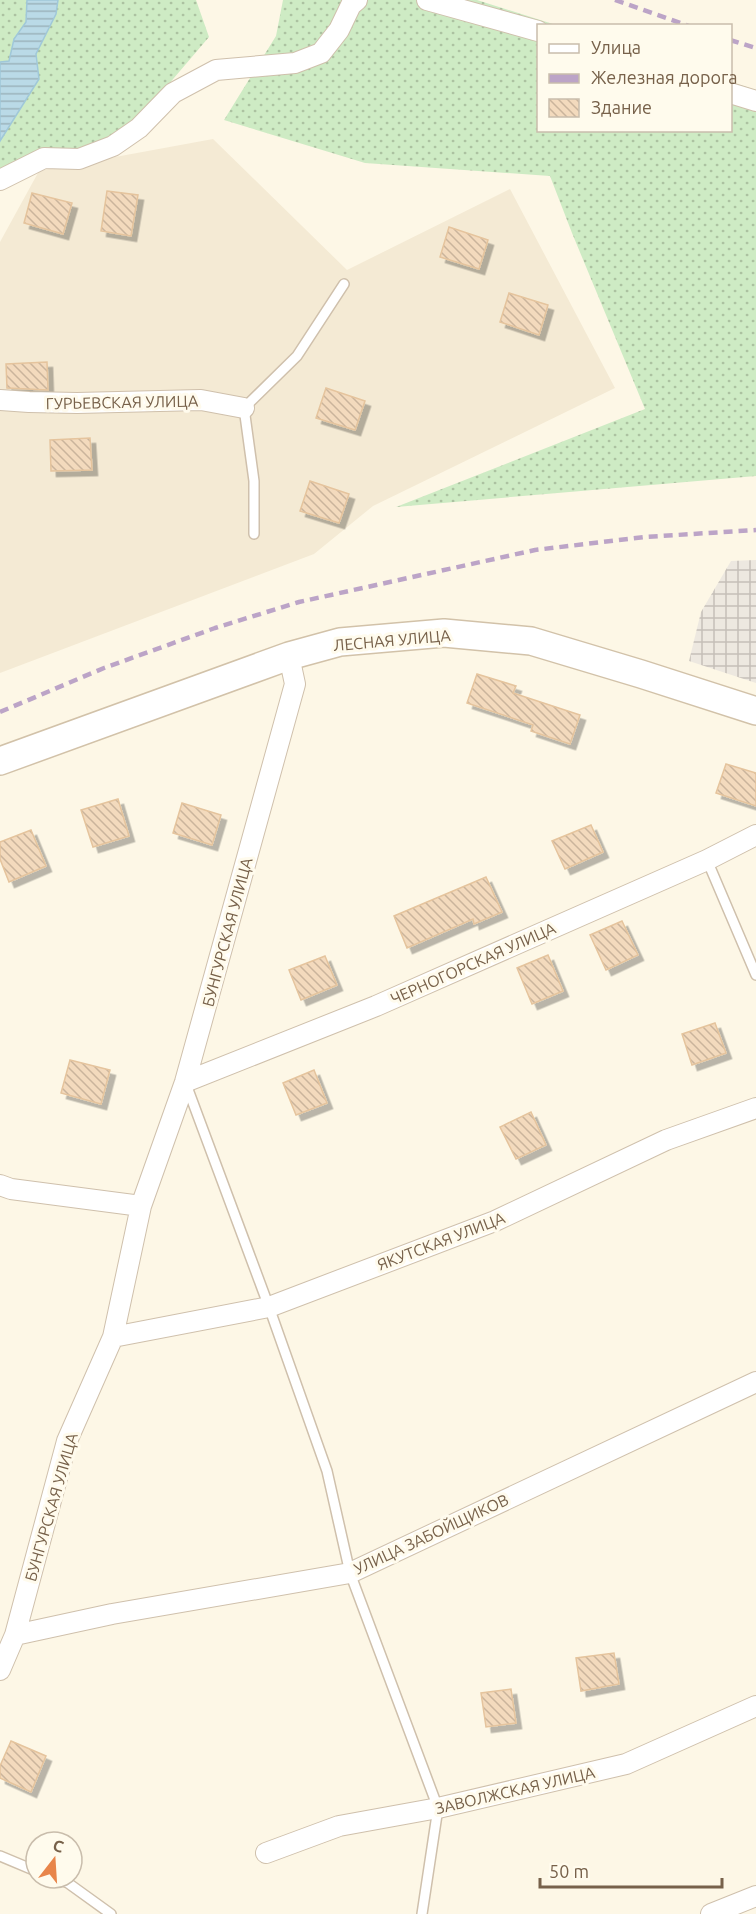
<svg xmlns="http://www.w3.org/2000/svg" width="756" height="1914" viewBox="0 0 756 1914" font-family="Ubuntu,sans-serif">
<style>
.residential{fill:#f4ead4}
.industrial{fill:url(#industrial-grid)}
.grass{fill:url(#grass-dots)}
.water{fill:url(#water-rules);stroke:#a0c8d9;stroke-width:1.5}
.building{fill:url(#building-back-hatch);stroke:#e5c49d;stroke-width:1.5;filter:url(#shadow)}
.lines{fill:none;stroke-linecap:round;stroke-linejoin:round}
.lane-casing{stroke:#cfc0ac;stroke-width:12}
.street-casing{stroke:#cfc0ac;stroke-width:22}
.secondary-casing{stroke:#d2c2a9;stroke-width:30}
.lane{stroke:#fff;stroke-width:9}
.street{stroke:#fff;stroke-width:20}
.secondary{stroke:#fff;stroke-width:27}
.rail{stroke:#bca4c7;stroke-width:4.5;stroke-dasharray:9 6;stroke-linecap:butt}
.labels{text-anchor:middle;dominant-baseline:central;stroke-width:6;stroke-linejoin:round;paint-order:stroke}
.street-label{font-size:16px;fill:#77614a;stroke:#fffbed}
</style>
<defs>
<pattern id="industrial-grid" width="8" height="8" patternUnits="userSpaceOnUse" patternTransform="scale(1.5)"><rect width="8" height="8" fill="#ede8e0"/><path d="M0 4h8M4 0v8" fill="none" stroke="#c5bfb8"/></pattern>
<pattern id="grass-dots" width="8" height="8" patternUnits="userSpaceOnUse" patternTransform="scale(1.5)"><rect width="8" height="8" fill="#ceebc4"/><path d="M2 2h.1M6 6h.1" fill="none" stroke="#acc2a1" stroke-width="1.8" stroke-linecap="round"/></pattern>
<pattern id="water-rules" width="6" height="5" patternUnits="userSpaceOnUse" patternTransform="scale(1.5)"><rect width="6" height="5" fill="#badae7"/><path d="M0 2.5h6" fill="none" stroke="#9cb4bd"/></pattern>
<pattern id="building-back-hatch" width="6" height="6" patternUnits="userSpaceOnUse" patternTransform="scale(1.5)"><rect width="6" height="6" fill="#f3dabd"/><path d="M-1 5l2 2M0 0l6 6M5-1l2 2" fill="none" stroke="#cab49c"/></pattern>
<filter id="shadow"><feDropShadow dx="5.5" dy="5.5" stdDeviation="0" flood-color="#0004"/></filter>
</defs>
<rect width="100%" height="100%" fill="#fdf7e6"/>
<path class="residential" d="M213 139 347 270 510 189 615 388 373 506 314 554 0 673V242L39 171Z"/>
<path class="industrial" d="M756 560V683L689 661 701 612 731 561Z"/>
<path class="grass" d="M0 0H196L209 37 162 92 99 156 23 157 0 189Z
M283 0H477L556 25 538 26V130H730L731 82 756 90V476L396 507 645 409 572 233 550 176 365 163 224 120 276 36Z"/>
<path class="water" d="M27 0H58L56 14 36 54 39 79 0 141V62L9 61 14 39 26 22Z"/>
<path class="building" d="M107 191 138 195 131 236 101 231Z
M32 193 72 203 63 234 24 223Z
M449 227 488 240 479 269 440 257Z
M509 293 548 305 539 335 500 322Z
M47 362 48 390 7 388 6 364Z
M326 388 365 401 355 430 316 418Z
M90 438 92 470 51 471 50 440Z
M310 481 349 494 339 523 300 511Z
M477 674 516 686 513 693 580 715 570 744 531 731 533 725 467 703Z
M726 764 756 773V806L716 793Z
M118 799 129 836 93 847 81 810Z
M182 803 221 815 212 845 173 833Z
M591 825 603 852 565 869 552 841Z
M31 830 46 866 9 882 0 859V842Z
M486 877 502 912 474 924 473 919 407 948 394 916Z
M622 921 638 955 606 970 590 935Z
M548 955 563 991 532 1004 517 968Z
M325 956 337 985 301 1000 289 970Z
M715 1023 726 1053 692 1065 682 1034Z
M70 1060 110 1070 101 1104 61 1093Z
M314 1070 327 1103 296 1115 283 1083Z
M531 1112 546 1145 516 1159 500 1127Z
M614 1653 619 1684 581 1691 576 1658Z
M511 1689 516 1723 486 1727 481 1693Z
M11 1741 46 1756 31 1792 0 1778V1766Z"/>
<g class="lines">
<defs>
<path id="lane" d="M254 534V481L244 408 297 356 344 284
M707 860 756 975
M186 1084 269 1307 327 1471 350 1573 438 1808 422 1914
M0 1856 36 1871
M55 1878 68 1883 111 1914"/>
<path id="street" d="M427 0 538 31
M730 93 756 101
M0 180 44 158 79 159 113 146 139 128 173 93 216 70 295 63 321 53 339 30 351 5 357 0
M0 400 29 402 77 403 201 400 244 408
M185 1082 376 1006 707 860 756 835
M0 1185 11 1189 141 1206
M113 1337 269 1307 495 1221 666 1140 756 1108
M15 1635 112 1614 350 1573 756 1382
M0 1670 15 1635 67 1441 113 1337 141 1206 185 1082 295 684 289 656
M266 1853 339 1826 438 1808 626 1764 756 1706
M711 1914 756 1896"/>
<path id="secondary" d="M0 761 289 656 340 642 444 633 531 641 641 674 756 711"/>
</defs>
<use href="#lane" class="lane-casing"/>
<use href="#street" class="street-casing"/>
<use href="#secondary" class="secondary-casing"/>
<use href="#lane" class="lane"/>
<use href="#street" class="street"/>
<use href="#secondary" class="secondary"/>
<path class="rail" d="M615 0 689 26
M730 40 756 48
M0 712 104 668 215 628 299 602 535 550 645 537 756 530"/>
</g>
<g class="labels">
<g class="street-label">
<text transform="translate(122 402) rotate(-1)">ГУРЬЕВСКАЯ УЛИЦА</text>
<text transform="translate(392 640) rotate(-5)">ЛЕСНАЯ УЛИЦА</text>
<text transform="translate(227 932) rotate(-75)">БУНГУРСКАЯ УЛИЦА</text>
<text transform="translate(473 963) rotate(-24)">ЧЕРНОГОРСКАЯ УЛИЦА</text>
<text transform="translate(441 1241) rotate(-21)">ЯКУТСКАЯ УЛИЦА</text>
<text transform="translate(51 1507) rotate(-74)">БУНГУРСКАЯ УЛИЦА</text>
<text transform="translate(431 1534) rotate(-25)">УЛИЦА ЗАБОЙЩИКОВ</text>
<text transform="translate(515 1790) rotate(-13)">ЗАВОЛЖСКАЯ УЛИЦА</text>
</g>
</g>
<rect x="537" y="24" width="195" height="108" fill="#fffbed" stroke="#c9bdac" stroke-width="1.5"/>
<rect x="549" y="44" width="30" height="9" fill="#ffffff" stroke="#c9bdac" stroke-width="1.5"/>
<text x="591" y="54" font-size="18" fill="#77614a">Улица</text>
<rect x="549" y="74" width="30" height="9" fill="#bca4c7" stroke="#c9bdac" stroke-width="1.5"/>
<text x="591" y="84" font-size="18" fill="#77614a">Железная дорога</text>
<rect x="549" y="99" width="30" height="18" fill="url(#building-back-hatch)" stroke="#c9bdac" stroke-width="1.5"/>
<text x="591" y="114" font-size="18" fill="#77614a">Здание</text>
<g transform="translate(54 1860) rotate(17)"><circle r="28" fill="#fffbed" stroke="#c9bdac" stroke-width="1.5"/>
<path d="M0-4.5L10 22L0 15L-10 22Z" fill="#e8854a"/>
<text y="-9" font-size="16" font-weight="bold" text-anchor="middle" fill="#77614a">С</text>
</g>
<path d="M540 1878v9h182v-9" fill="none" stroke="#77614a" stroke-width="3"/>
<text x="549" y="1878" font-size="18" fill="#77614a" stroke="#fffbed" stroke-width="4.5" paint-order="stroke">50 m</text>
</svg>
